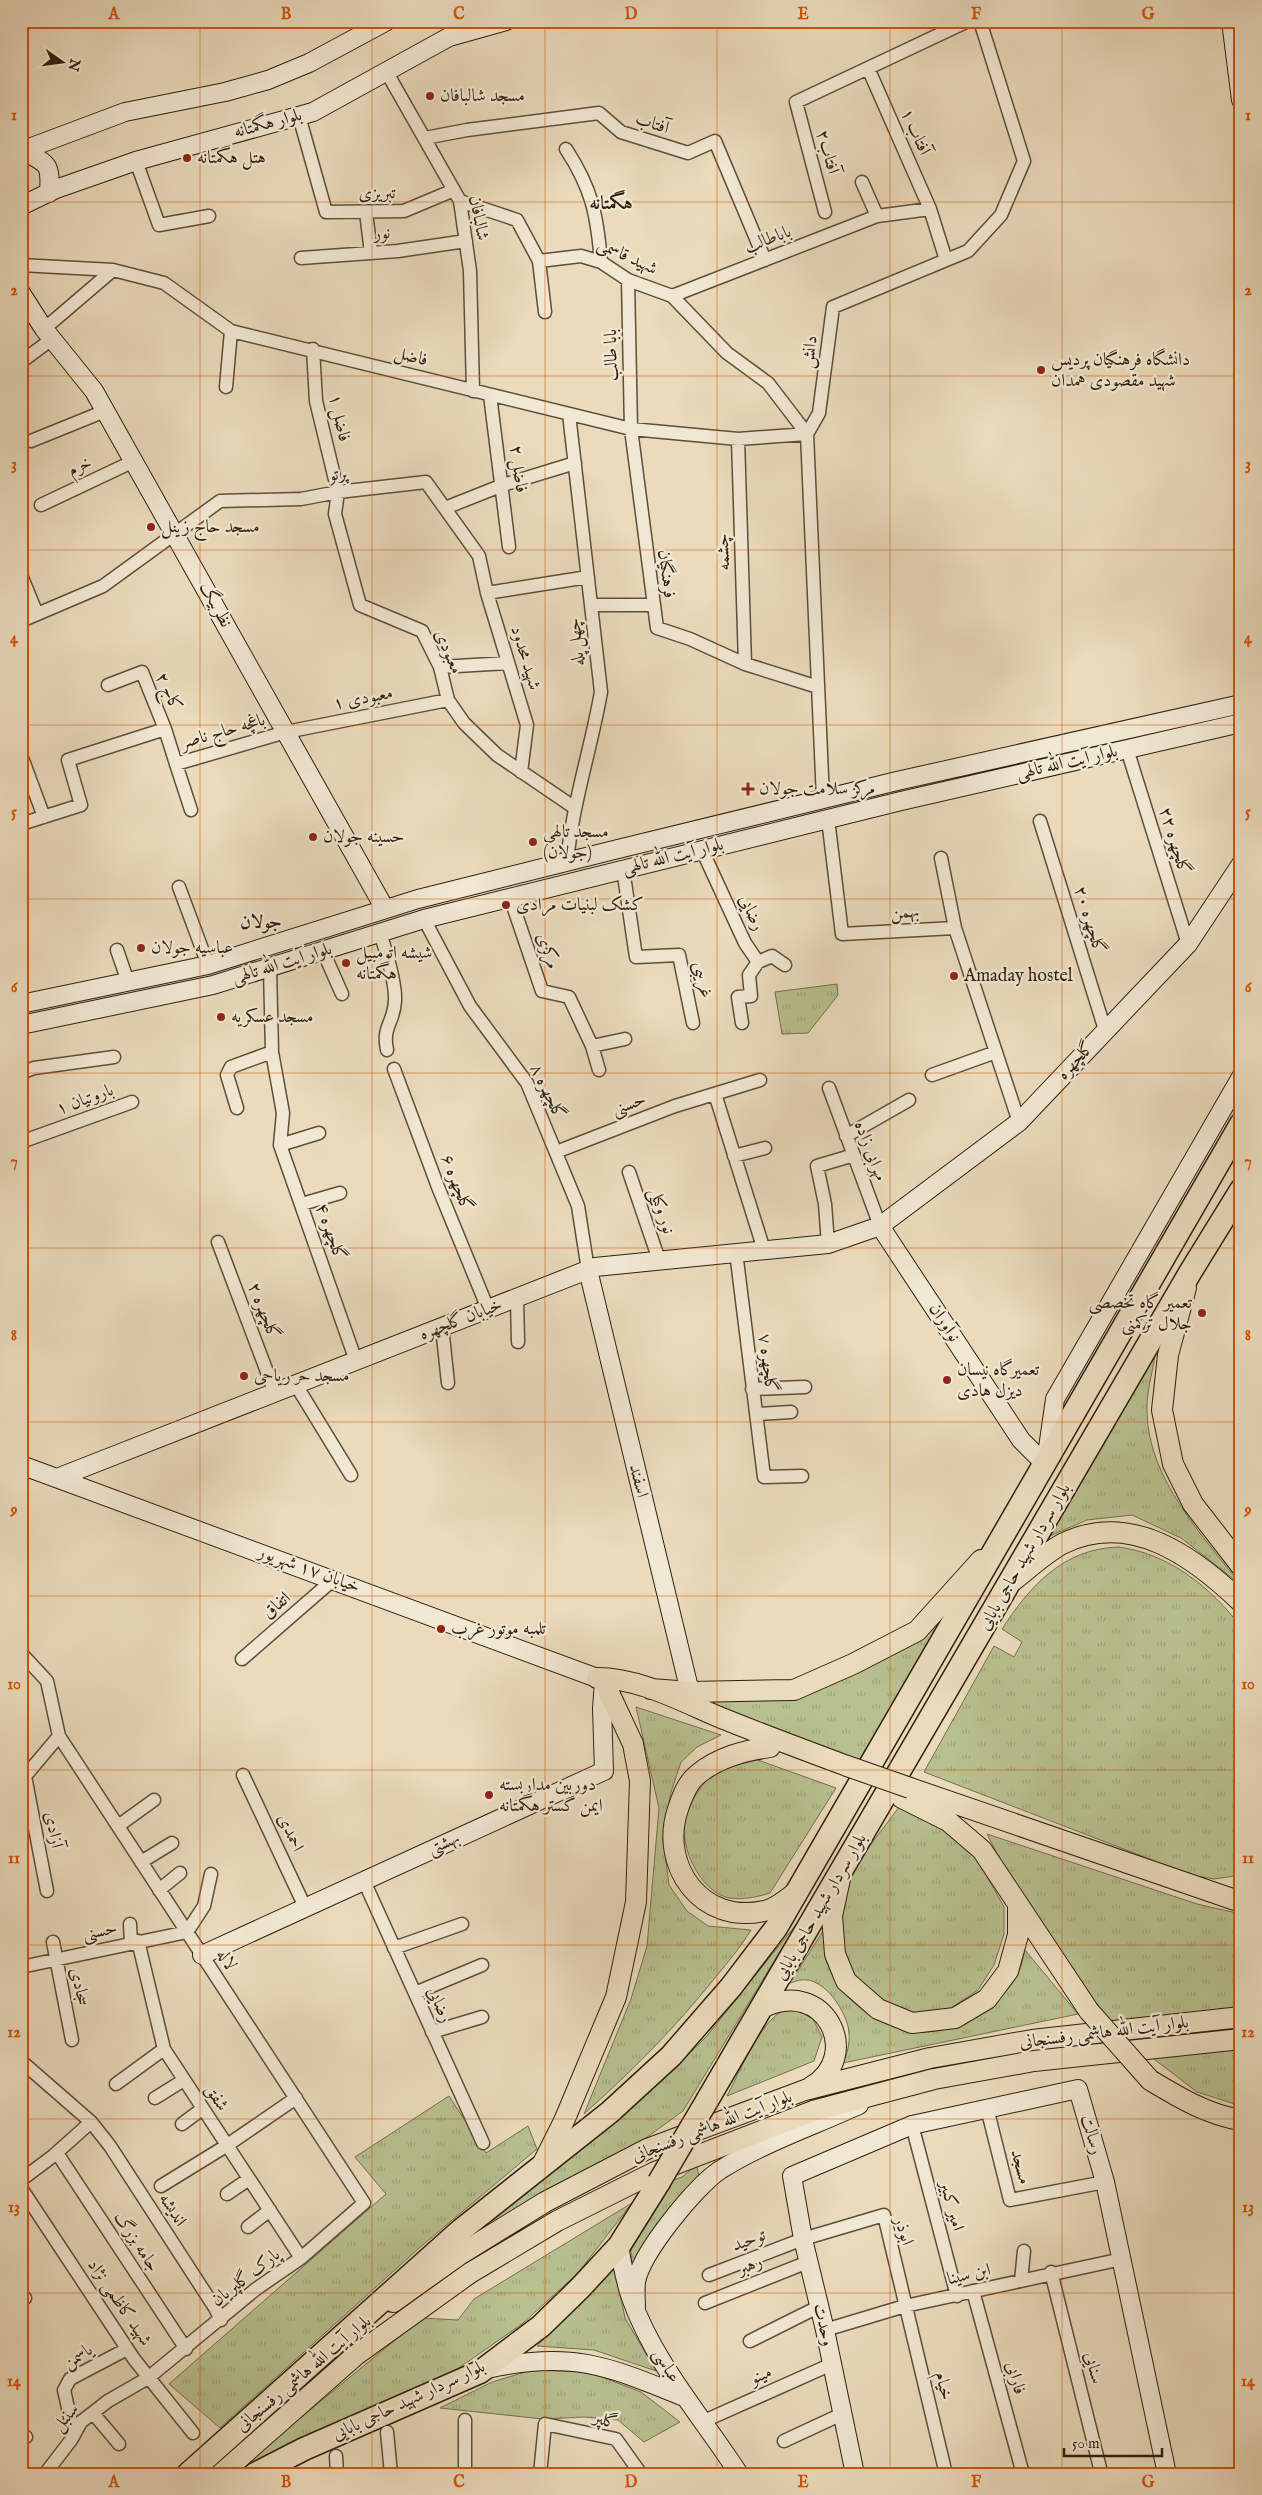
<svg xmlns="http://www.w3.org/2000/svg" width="1262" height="2495" viewBox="0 0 1262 2495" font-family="'IM FELL English',Amiri,serif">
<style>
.grass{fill:url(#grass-tufts);stroke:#73704f}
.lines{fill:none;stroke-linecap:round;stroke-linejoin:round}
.street-casing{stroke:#5d4e3a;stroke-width:15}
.secondary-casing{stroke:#2e1f0f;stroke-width:20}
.primary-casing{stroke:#2e1f0f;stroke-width:22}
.highway-casing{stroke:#2e1f0f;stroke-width:25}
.street{stroke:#f1e8d3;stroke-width:12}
.secondary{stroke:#f1e8d3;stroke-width:18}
.primary{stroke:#eadbbc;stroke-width:20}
.highway{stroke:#eadbbc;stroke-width:22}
.primary-bridge-casing{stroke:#2e1f0f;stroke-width:22;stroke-linecap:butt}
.highway-bridge-casing{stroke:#2e1f0f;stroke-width:25;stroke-linecap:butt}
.primary-bridge{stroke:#eadbbc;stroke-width:20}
.highway-bridge{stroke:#eadbbc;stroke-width:22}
.grid{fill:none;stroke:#d5530c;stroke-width:1;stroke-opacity:0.55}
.poi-dot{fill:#8f2418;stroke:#f1e8d3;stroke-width:2}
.labels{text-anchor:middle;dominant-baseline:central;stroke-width:4.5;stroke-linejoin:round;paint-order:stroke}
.poi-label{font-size:18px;fill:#2e1f0f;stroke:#f1e8d3;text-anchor:start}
.street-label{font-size:18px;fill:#2e1f0f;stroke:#f1e8d3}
.neighbourhood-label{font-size:19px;font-weight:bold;fill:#2e1f0f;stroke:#f1e8d3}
.neatline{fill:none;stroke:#d5530c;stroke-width:2}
.grid-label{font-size:16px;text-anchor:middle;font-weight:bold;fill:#d5530c}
</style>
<defs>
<pattern id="grass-tufts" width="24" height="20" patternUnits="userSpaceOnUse" patternTransform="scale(1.25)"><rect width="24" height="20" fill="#b8c08f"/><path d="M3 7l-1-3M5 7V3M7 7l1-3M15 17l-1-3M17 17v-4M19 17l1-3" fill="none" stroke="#9ea57a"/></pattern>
</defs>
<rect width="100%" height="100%" fill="#eadbbc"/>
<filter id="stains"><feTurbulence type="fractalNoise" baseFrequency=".004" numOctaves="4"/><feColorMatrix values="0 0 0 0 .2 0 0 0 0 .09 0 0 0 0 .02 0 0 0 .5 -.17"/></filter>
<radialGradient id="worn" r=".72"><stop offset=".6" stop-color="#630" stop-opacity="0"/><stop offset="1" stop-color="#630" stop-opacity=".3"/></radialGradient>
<path class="grass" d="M837 984 838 995 808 1033 782 1034 775 992Z
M1155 1356C1152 1374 1146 1395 1147 1413 1149 1480 1202 1534 1240 1584L1181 1538 1132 1515 1087 1520 1050 1536Z
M997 1536 866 1771 680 1696 785 1692 904 1643Z
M1118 1547C1168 1553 1211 1587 1241 1627V1875L1214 1879 1191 1875 924 1772 994 1646 1014 1657 1022 1642 1002 1629C1030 1586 1063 1549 1118 1547Z
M636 1707 721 1735 697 1747 681 1762 671 1792 663 1838 669 1885 687 1911 708 1926 751 1930C741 1947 727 1963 714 1979 674 2029 632 2071 584 2114L631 1999 647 1946 659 1808Z
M744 1755 836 1788 770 1893C757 1897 743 1900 729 1898 702 1892 683 1853 684 1828 684 1817 691 1803 697 1793 708 1774 726 1766 744 1755Z
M899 1807 969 1844 1004 1907V1934L994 1965 978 1990 951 2008 914 2014 883 2004 854 1975 844 1954 839 1917 851 1871Z
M987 1834 1197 1904 1241 1914V2016L1108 2030 1022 1902Z
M798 1922 683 2111 639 2143 416 2272 658 2084 706 2037Z
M823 1931C824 1941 824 1953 827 1962 840 1996 866 2018 900 2028 906 2029 913 2032 919 2032 957 2034 998 2008 1017 1976 1021 1968 1023 1958 1025 1950L1078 2014 843 2063C847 2053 850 2044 849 2033 848 2013 824 1976 801 1980 798 1980 794 1982 790 1983Z
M794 2009 812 2017 822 2037 814 2061 727 2096C738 2075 761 2020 783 2011 786 2009 791 2009 794 2009Z
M1241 2047V2106L1197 2092 1150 2056Z
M449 2096 486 2153 528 2126 537 2149 419 2248 220 2428 169 2384 386 2194 355 2157Z
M697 2165 699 2179C671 2204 651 2233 632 2265L630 2241 668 2182 682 2177Z
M632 2203 578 2273 522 2324 453 2372 238 2469 422 2318 458 2320 474 2299Z
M614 2265 625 2318 656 2371 594 2350 537 2346Z
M532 2370 589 2372 641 2392 680 2422 644 2442 618 2420 584 2417 543 2419 440 2408 492 2382Z"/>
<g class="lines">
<defs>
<path id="street" d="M868 68 930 209
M386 71 460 201 470 271 473 391
M299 116 326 212 404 211 454 190
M425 138 467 130 599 113 621 132 688 153 715 141 765 260
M566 149C592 189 597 214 601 262
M136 161 159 225 209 216
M862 182 877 216
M460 201 517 220 539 261 545 312
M366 212 371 253
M825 212 796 102 968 21
M301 258 398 251 466 241
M539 261 581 256 601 262 628 280 672 296 727 353 768 383 807 434
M21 265 113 270 164 283 231 331 631 429 738 439 807 434
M628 280 631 429 657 628 690 639 745 664 818 687
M672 296 877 216 930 209 946 260
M44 329 113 270
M313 349 316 401 338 492 335 514 360 605 422 631 440 667 448 700 464 723 497 755 575 808
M21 362 52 339
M226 387 231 331
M490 395 509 547
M738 439 745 664
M31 441 105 411
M41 505 134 461
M445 508 503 485 575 463
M21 575 37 614
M487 593 588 577
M591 605H652
M21 621 103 586 220 501 301 499 338 492 426 482 479 556 487 593 527 725 521 772
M440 667 508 663
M108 685 142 672 165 729
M1127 749 1188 944
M21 755 44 817
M176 764 191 810
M823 799 807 434 819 413 833 307 968 251 1001 215 1024 161 980 21
M828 819 842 934 955 928
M1040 821 1105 1030
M21 824 81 805 68 760 165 729 176 764 286 732 448 700
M702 850 745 943 758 962 772 956 785 965
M941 858 955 928 1019 1122
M567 863C572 805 591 749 601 692L569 414
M623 869 636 957 679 955 693 1023
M179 887 208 965
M510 897 542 991 569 997 592 1046 625 1039
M424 919 470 1006 527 1083 578 1206 588 1270
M380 933C386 951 396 982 395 1001 394 1023 382 1026 387 1050
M117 950 128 982
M323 951 342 994
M270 968 272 1052 283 1113 280 1145 356 1361
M742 1023 738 997 751 996 749 975 758 962
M592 1046 599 1070
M394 1069 438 1187 488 1309
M21 1073 34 1068 114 1057
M932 1075 996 1052
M829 1088 880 1226
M715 1094 764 1250
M237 1108 227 1075 231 1067 272 1052
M846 1136 909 1100
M21 1142 132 1102
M280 1145 319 1133
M556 1152 675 1106 760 1080
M734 1156 765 1148
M629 1172 659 1260
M302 1204 340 1193
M218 1242 275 1393
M828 1244 825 1204 817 1166 854 1155
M736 1252 764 1477 802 1476
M517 1298 518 1342
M442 1327 448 1383
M296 1385 351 1475
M752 1389 805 1387
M756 1414 791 1412
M21 1653 47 1681 59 1736 364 2203 301 2258 256 2289 148 2378 108 2401 81 2422 71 2440 45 2474
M242 1659 334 1579
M243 1775 305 1907
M25 1776 47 1891
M21 1781 59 1736
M118 1826 154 1800
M141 1862 172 1843
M364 1881 483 2143
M159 1890 180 1873
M130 1924 131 1943
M138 1941 164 2049 301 2258
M53 1942 72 2040
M394 1948 462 1924
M21 1967 187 1932 204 1906 211 1874
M415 1993 482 1965
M432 2032 482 2017
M21 2061 91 2122 110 2146 215 2308 221 2320
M116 2084 164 2049
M155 2098 184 2080
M987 2108 1010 2200 1105 2182
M182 2124 202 2109
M912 2125 957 2296
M57 2153 186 2349
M21 2180 53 2156 91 2122
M161 2186 226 2146 296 2098
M21 2188 134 2359 193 2433
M227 2194 249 2179
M248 2227 270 2210
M1051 2272 1101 2472
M709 2275 803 2239 884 2215 946 2474
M1021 2281 1024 2251
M973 2291 1023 2474
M21 2301 25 2298
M705 2303 808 2262
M825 2330 905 2306 1122 2259
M750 2341 818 2307
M93 2413 119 2444
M465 2420V2474
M704 2421 832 2364
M387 2432 391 2474
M21 2434 26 2437
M74 2435 64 2390 70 2379 127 2349
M784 2441 842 2414
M336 2456 337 2474
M540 2474 545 2424 616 2439 641 2474"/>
<path id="secondary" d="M1231 21 1241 100
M21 151 125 112 225 92 268 80 309 63 387 21
M23 151C48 164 51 163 49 193
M21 206 56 189 136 161 313 112 449 37 506 21
M21 293 44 329 94 391 385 909
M21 1004 208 965 418 899 618 849 897 781 1241 704
M21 1025 213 985 424 919 901 801 1241 723
M880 1226 1021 1440 1046 1465
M588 1270 690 1692
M1047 1455 1055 1399 1241 1077
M21 1465 597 1678
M57 1478 595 1267 828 1244 880 1226 1019 1122 1188 944 1241 864
M202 1955 604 1771 602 1708 604 1682
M619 2246C622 2263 625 2281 631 2298 654 2363 702 2417 739 2474
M636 2309C636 2301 635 2291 636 2282 641 2253 695 2187 720 2170 763 2143 813 2126 859 2105
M487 2369C571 2350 608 2366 684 2397
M855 2474 825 2330 803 2239 792 2176 912 2125 1078 2089 1105 2182 1167 2474"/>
<path id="primary" d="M1186 1288 1168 1355 1162 1410 1173 1464 1193 1504 1241 1566
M1010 1583C1026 1571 1044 1554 1062 1544 1130 1510 1193 1556 1241 1602
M597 1678C639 1678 681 1701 719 1717 761 1734 804 1750 847 1766
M651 1689 690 1692 794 1690 853 1664 917 1631 981 1560
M770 1747C744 1751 718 1757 697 1775 687 1783 682 1797 678 1809 659 1865 701 1925 764 1911 776 1909 787 1899 796 1892
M910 1788 1241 1902
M902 1798 948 1821 982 1850 1089 2011
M840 1879 832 1916 835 1954 846 1981 878 2009 912 2023 955 2018 987 1999 1008 1971 1018 1935V1904
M762 2008C825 1976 864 2056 811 2087
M1150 2080C1178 2097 1208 2115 1241 2120
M541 2167 564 2121 616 1997 636 1902 640 1781 633 1744 604 1682
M393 2302 459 2255 545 2202 647 2149 805 2090 930 2058 1032 2040 1241 2017
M221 2474 356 2355 470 2273 557 2221 655 2172 813 2111 934 2079 1034 2061 1241 2039"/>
<path id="highway" d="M708 2099 1191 1271 1241 1190
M188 2474 461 2230 610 2112 671 2056 731 1987 776 1928 1241 1124
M255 2474 304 2449 480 2372 541 2326 580 2288 619 2246 659 2182"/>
</defs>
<use href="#street" class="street-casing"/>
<use href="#secondary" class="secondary-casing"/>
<use href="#primary" class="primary-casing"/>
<use href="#highway" class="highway-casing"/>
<use href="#street" class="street"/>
<use href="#secondary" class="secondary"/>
<use href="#primary" class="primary"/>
<use href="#highway" class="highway"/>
<defs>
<path id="primary-bridge" d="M847 1766 910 1788
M1089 2011 1150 2080"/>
<path id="highway-bridge" d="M659 2182 708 2099"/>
</defs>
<use href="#primary-bridge" class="primary-bridge-casing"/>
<use href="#highway-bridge" class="highway-bridge-casing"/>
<use href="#primary-bridge" class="primary-bridge"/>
<use href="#highway-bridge" class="highway-bridge"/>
</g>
<path class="grid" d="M200 21V2474M372 21V2474M545 21V2474M717 21V2474M890 21V2474M1062 21V2474M21 202H1241M21 376H1241M21 550H1241M21 725H1241M21 899H1241M21 1073H1241M21 1248H1241M21 1422H1241M21 1596H1241M21 1770H1241M21 1945H1241M21 2119H1241M21 2293H1241"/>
<g class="poi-dot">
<circle cx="430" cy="96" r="5"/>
<circle cx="187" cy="158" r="5"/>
<circle cx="1041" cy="370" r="5"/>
<circle cx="151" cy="527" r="5"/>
<path d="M745.5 781.5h5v5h5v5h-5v5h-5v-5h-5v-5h5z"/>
<circle cx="313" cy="837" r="5"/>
<circle cx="533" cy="842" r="5"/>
<circle cx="506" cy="905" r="5"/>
<circle cx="141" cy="948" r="5"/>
<circle cx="346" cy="963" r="5"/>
<circle cx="954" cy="976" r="5"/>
<circle cx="221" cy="1017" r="5"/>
<circle cx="1202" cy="1313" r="5"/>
<circle cx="244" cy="1376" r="5"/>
<circle cx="947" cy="1380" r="5"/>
<circle cx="441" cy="1629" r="5"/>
<circle cx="489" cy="1795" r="5"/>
</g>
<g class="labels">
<g class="poi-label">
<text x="440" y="96">مسجد شالبافان</text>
<text x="197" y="158">هتل هگمتانه</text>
<text x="1051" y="360">دانشگاه فرهنگیان پردیس<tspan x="1051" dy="21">شهید مقصودی همدان</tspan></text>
<text x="161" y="527">مسجد حاج زینل</text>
<text x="759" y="789">مرکز سلامت جولان</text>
<text x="543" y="832">مسجد تالهی<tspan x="543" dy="21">(جولان)</tspan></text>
<text x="323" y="837">حسینه جولان</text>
<text x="516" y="905">کشک لبنیات مرادی</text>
<text x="151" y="948">عباسیه جولان</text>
<text x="356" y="953">شیشه اتومبیل<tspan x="356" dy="21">هگمتانه</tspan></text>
<text x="964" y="976">Amaday hostel</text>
<text x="231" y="1017">مسجد عسکریه</text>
<text x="1192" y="1303" text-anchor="end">تعمیر گاه تخصصی<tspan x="1192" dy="21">جلال ترکمنی</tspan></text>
<text x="957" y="1370">تعمیرگاه نیسان<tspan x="957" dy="21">دیزل هادی</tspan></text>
<text x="254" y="1376">مسجد حر ریاحی</text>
<text x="451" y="1629">تلمبه موتور غرب</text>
<text x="499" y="1785">دوربین مداربسته<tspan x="499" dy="21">ایمن گستر هگمتانه</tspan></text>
</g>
<g class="street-label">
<text transform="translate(268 124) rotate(-15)">بلوار هگمتانه</text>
<text transform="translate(652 124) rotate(18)">آفتاب</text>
<text transform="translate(915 132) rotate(66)">آفتاب ۱</text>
<text transform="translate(827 152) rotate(75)">آفتاب۲</text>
<text transform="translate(377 194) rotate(-1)">تبریزی</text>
<text transform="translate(478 218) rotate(79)">شالبافان</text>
<text transform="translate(382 234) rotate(-4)">نور</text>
<text transform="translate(768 240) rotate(-21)">باباطالب</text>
<text transform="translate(627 257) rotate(25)">شهید قاسمی</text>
<text transform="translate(810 352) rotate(-82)">دانش</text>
<text transform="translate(612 355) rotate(-91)">بابا طالب</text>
<text transform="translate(411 357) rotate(15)">فاضل</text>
<text transform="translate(339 418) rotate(78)">فاضل ۱</text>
<text transform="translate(80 467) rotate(-25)">خرم</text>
<text transform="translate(518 469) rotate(83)">فاضل ۲</text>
<text transform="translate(338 475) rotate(-8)">پرتو</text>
<text transform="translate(724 552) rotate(-92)">چشمه</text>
<text transform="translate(666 574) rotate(83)">فرهنگیان</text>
<text transform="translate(215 605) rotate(61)">نظربیگ</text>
<text transform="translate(577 642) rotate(-96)">چهل پله</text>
<text transform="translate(448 652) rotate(67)">معبودی</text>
<text transform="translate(525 658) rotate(73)">شهید محدود</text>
<text transform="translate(168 692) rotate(66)">کاج ۲</text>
<text transform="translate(363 699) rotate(-11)">معبودی ۱</text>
<text transform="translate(223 732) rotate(-16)">باغچه حاج ناصر</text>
<text transform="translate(1067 763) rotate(-13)">بلوار آیت الله تالهی</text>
<text transform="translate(1174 841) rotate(73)">گلچهره ۲۲</text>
<text transform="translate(673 857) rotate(-14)">بلوار آیت الله تالهی</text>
<text transform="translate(751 913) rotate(65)">رضایی</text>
<text transform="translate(905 913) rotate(-4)">بهمن</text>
<text transform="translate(1089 920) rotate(73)">گلچهره ۲۰</text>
<text transform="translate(547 951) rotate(71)">مرکزی</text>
<text transform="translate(282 964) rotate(-17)">بلوار آیت الله تالهی</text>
<text transform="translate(702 980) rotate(78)">غریبی</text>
<text transform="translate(1076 1061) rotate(-47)">گلچهره</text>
<text transform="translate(547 1092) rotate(64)">گلچهره ۸</text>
<text transform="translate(85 1100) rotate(-20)">۱ باروتیان</text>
<text transform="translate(629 1105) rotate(-21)">حسنی</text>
<text transform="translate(870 1151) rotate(69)">مهرابی زاده</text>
<text transform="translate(456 1183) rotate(69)">گلچهره ۶</text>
<text transform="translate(661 1211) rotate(71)">نور وکیلی</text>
<text transform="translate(330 1232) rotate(71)">گلچهره ۴</text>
<text transform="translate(263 1311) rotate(69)">گلچهره ۲</text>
<text transform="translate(461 1320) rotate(-21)">خیابان گلچهره</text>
<text transform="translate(944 1323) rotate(57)">نوآوران</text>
<text transform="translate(767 1363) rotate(83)">گلچهره ۷</text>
<text transform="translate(638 1481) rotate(76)">اسفند</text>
<text transform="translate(1025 1557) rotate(-60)">بلوار سردار شهید حاجی بابایی</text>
<text transform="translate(309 1570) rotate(20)">خیابان ۱۷ شهریور</text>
<text transform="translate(277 1606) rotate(-41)">اتفاق</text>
<text transform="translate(53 1830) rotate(79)">آزادی</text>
<text transform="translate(290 1833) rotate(65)">احمدی</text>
<text transform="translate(444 1844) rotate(-25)">بهشتی</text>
<text transform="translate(821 1907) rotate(-60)">بلوار سردار شهید حاجی بابایی</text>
<text transform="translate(100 1932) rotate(-12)">حسنی</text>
<text transform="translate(226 1960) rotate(57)">لاله</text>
<text transform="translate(79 1987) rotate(78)">سجادی</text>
<text transform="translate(439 2005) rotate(66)">رضایی</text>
<text transform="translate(1104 2033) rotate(-7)">بلوار آیت الله هاشمی رفسنجانی</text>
<text transform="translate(216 2098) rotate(57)">شفق</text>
<text transform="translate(712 2127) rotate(-21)">بلوار آیت الله هاشمی رفسنجانی</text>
<text transform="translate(1091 2135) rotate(74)">رسالت</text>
<text transform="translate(1020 2167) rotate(75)">مسجد</text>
<text transform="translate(951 2206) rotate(75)">امیر کبیر</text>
<text transform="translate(172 2210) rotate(57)">اندیشه</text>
<text transform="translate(903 2231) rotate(72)">ابوذر</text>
<text transform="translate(749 2241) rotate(-21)">توحید</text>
<text transform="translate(136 2242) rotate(57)">جامه بزرگ</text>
<text transform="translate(750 2266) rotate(-22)">رهبر</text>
<text transform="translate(969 2275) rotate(-13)">ابن سینا</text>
<text transform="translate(246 2278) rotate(-38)">پارک گلپریان</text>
<text transform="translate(119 2303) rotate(56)">شهید کاظمی نژاد</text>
<text transform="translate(823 2325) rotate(77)">وحدت</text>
<text transform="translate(78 2357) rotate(-32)">یاسمن</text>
<text transform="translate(666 2366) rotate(60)">عباسی</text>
<text transform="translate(1093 2368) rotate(76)">سنایی</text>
<text transform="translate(304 2374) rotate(-40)">بلوار آیت الله هاشمی رفسنجانی</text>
<text transform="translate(761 2376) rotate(-24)">مینو</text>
<text transform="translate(1015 2378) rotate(75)">فارابی</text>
<text transform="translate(943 2386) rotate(76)">خیام</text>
<text transform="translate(409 2401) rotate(-25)">بلوار سردار شهید حاجی بابایی</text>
<text transform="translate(66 2418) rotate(-50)">سنبل</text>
<text transform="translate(605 2421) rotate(18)">گلپر</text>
</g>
<g class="neighbourhood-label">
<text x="611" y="204">هگمتانه</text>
<text x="261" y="923">جولان</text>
</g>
</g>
<rect width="1262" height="2495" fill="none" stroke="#eadbbc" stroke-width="55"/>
<g transform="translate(62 62) rotate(104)" stroke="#f1e8d3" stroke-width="4" paint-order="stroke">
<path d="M0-4L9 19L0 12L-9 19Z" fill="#2e1f0f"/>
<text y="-8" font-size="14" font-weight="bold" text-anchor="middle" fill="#2e1f0f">N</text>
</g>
<path d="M1064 2448v8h98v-8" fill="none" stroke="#2e1f0f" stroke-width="2.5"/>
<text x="1072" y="2448" font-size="15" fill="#2e1f0f" stroke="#f1e8d3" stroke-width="4" paint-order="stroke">50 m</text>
<rect x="28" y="28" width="1206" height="2440" class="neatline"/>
<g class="grid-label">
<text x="114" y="19">A</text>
<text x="286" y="19">B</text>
<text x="459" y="19">C</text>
<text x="631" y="19">D</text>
<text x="803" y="19">E</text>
<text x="976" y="19">F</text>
<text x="1148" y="19">G</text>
<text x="14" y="120">1</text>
<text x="1248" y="120">1</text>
<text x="14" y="295">2</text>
<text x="1248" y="295">2</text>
<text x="14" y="469">3</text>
<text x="1248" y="469">3</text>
<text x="14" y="643">4</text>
<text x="1248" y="643">4</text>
<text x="14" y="817">5</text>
<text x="1248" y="817">5</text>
<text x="14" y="992">6</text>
<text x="1248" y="992">6</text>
<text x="14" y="1166">7</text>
<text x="1248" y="1166">7</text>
<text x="14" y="1340">8</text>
<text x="1248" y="1340">8</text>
<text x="14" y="1515">9</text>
<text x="1248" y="1515">9</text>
<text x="14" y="1689">10</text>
<text x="1248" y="1689">10</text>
<text x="14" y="1863">11</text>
<text x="1248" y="1863">11</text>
<text x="14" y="2037">12</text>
<text x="1248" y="2037">12</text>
<text x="14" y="2212">13</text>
<text x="1248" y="2212">13</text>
<text x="14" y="2386">14</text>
<text x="1248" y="2386">14</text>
<text x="114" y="2487">A</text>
<text x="286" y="2487">B</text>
<text x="459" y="2487">C</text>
<text x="631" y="2487">D</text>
<text x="803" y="2487">E</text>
<text x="976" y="2487">F</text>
<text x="1148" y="2487">G</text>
</g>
<rect width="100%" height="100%" filter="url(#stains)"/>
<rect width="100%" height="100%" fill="url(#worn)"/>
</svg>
